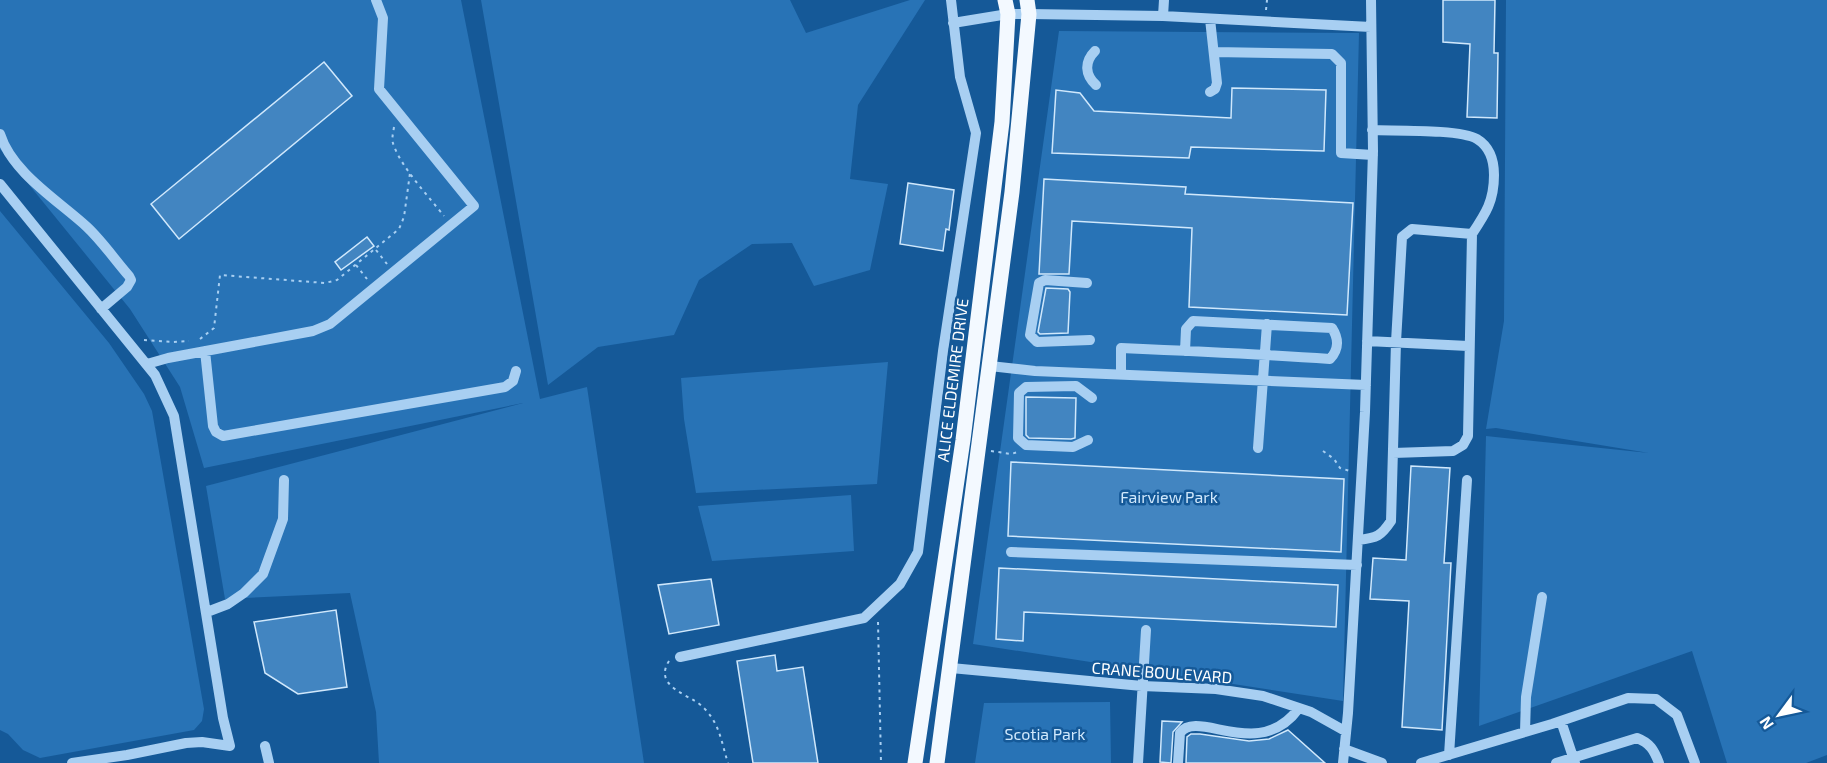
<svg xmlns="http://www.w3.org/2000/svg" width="1827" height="763" viewBox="0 0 1827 763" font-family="'Exo 2',sans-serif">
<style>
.green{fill:#2873b6}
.building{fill:#4285c1;stroke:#d0e8fc;stroke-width:1.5}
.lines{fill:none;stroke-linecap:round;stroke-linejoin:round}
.path{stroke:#a8cff2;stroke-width:2;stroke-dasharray:3 4.5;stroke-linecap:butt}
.minor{stroke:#a8cff2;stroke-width:10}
.major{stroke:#f3f9ff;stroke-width:15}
.labels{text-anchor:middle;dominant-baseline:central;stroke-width:5;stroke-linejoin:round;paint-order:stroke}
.street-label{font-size:16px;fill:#fff;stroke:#155998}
.park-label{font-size:16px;fill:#d0e8fc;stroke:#155998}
</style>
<rect width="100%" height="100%" fill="#155998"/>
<path class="green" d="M0 0H461L540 399 587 387 644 763H379L376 712 350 593 225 599 206 486 523 403 204 468 180 387 130 309 0 149Z
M481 0H790L806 33 910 0H925L858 105 850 179 888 184 870 270 814 286 792 243 752 244 699 280 674 335 598 347 548 385Z
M1506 0H1827V755L1806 763H1727L1692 651 1479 726 1486 436 1649 453 1496 428 1486 429 1504 321Z
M1059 31 1359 33 1343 701 973 644Z
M0 211 109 343 144 394 152 411 204 709 202 721 194 730 40 758 23 750 8 734 0 730Z
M888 362 877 484 696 493 684 419 681 378Z
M851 495 854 551 712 561 698 506Z
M1110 702 1111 763H975L984 703Z"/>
<path class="building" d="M1443 0H1495L1494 53H1498L1497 118 1467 117 1470 44 1443 42Z
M324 62 352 96 179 239 151 204Z
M1232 88 1326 90 1324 151 1191 147 1189 158 1052 153 1056 90 1080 93 1094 111 1231 118Z
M1044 179 1186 187 1185 194 1353 203 1347 315 1189 307 1192 228 1072 221 1069 274H1039Z
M908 183 954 190 949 230 946 229 943 251 900 244Z
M367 237 374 246 341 270 335 262Z
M1046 288 1068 289 1070 292 1068 333 1040 334 1038 332Z
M1026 397 1076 398 1075 438 1071 439 1029 438 1026 435Z
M1011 462 1344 479 1341 552 1008 536Z
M1411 466 1450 468 1444 563H1451L1442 730 1402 727 1409 601 1370 599 1373 558 1406 560Z
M999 568 1338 585 1336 627 1024 612 1023 641 996 639Z
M711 579 719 625 669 634 658 585Z
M336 610 347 687 298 694 265 673 254 622Z
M775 655 777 671 803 667 818 763H753L737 661Z
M1162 721 1182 722 1173 732 1171 763 1160 762Z
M1288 730 1325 763H1186L1187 737 1191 734H1200L1249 741 1269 739Z"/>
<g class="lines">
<path class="path" d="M1266 10 1267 0
M394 127C393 134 391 140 394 146 402 168 429 197 444 216
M376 250 387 264
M356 265 367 279
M200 339 214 328 220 275 325 283 337 280 399 229 404 217 410 173
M144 340 173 342 189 341
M991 451 1011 454 1018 452
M1323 451 1334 459 1340 468 1350 471
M878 622 881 763
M669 661C655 683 680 692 695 701 702 705 708 712 712 718 721 732 723 748 728 763"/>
<path class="minor" d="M1163 16 1164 0
M1210 19 1217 83 1215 89 1210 92
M953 23 1008 14H1029L1163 16 1371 27
M1095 51C1084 62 1085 75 1096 85
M1214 52 1332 54 1341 63V153L1373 155
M1372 130C1395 131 1460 129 1477 139 1490 147 1494 161 1494 175 1494 201 1486 213 1472 234L1468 436 1463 445 1453 451 1393 453
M0 134C12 173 59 201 87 227 102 241 115 260 129 276L131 280 127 287 101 309
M0 184 155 375 174 416 223 718 230 746 202 742 186 743 127 755 72 763
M1087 283 1045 280 1039 283 1030 335 1037 342 1090 340
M1367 341 1468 346
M205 351 213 426 216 432 223 436 505 387 513 381 516 371
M147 364 168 358 313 331 330 324 474 206 379 89 383 18 376 0
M990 366 1035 371 1366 385
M1121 375V348C1191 351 1260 354 1330 359 1339 349 1339 339 1332 328L1193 321 1186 329 1185 351
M1088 440 1073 447 1026 445 1018 438 1019 393 1026 387 1076 386 1092 398
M1258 448 1267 324
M1358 540C1377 538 1381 536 1391 521L1396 342 1402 237 1412 229 1472 234
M1011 552 1357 565
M207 612 228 604 244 593 263 574 283 519 284 480
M680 657 864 618 900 584 918 552 943 351 976 133 960 77 951 0
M951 668 1142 686 1216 689 1263 696 1311 712 1345 731
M1561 721 1575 763
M1525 732 1526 697 1542 597
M265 746 269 763
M1344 749 1382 763
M1449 755 1467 480
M1138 763 1146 630
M1178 763 1180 733C1198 708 1259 763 1299 708
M1343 763 1348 713 1365 412 1373 151 1371 0
M1421 763 1552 724 1628 698 1656 699 1677 715 1695 763
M1556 763 1637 738C1650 743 1654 750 1659 763"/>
<path class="major" d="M915 763 963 440 1002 122 1008 14 1005 0
M937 763 1012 192 1029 14 1027 0"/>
</g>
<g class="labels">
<g class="street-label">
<text transform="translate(952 380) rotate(-83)">ALICE ELDEMIRE DRIVE</text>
<text transform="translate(1162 672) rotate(4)">CRANE BOULEVARD</text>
</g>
<g class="park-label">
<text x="1169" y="496">Fairview Park</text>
<text x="1045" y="733">Scotia Park</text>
</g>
</g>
<g transform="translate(1779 715) rotate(237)" stroke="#155998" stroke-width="4.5" paint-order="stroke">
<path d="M0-4.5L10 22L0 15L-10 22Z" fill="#ffffff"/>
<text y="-9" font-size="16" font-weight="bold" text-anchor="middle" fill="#ffffff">N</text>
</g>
</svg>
